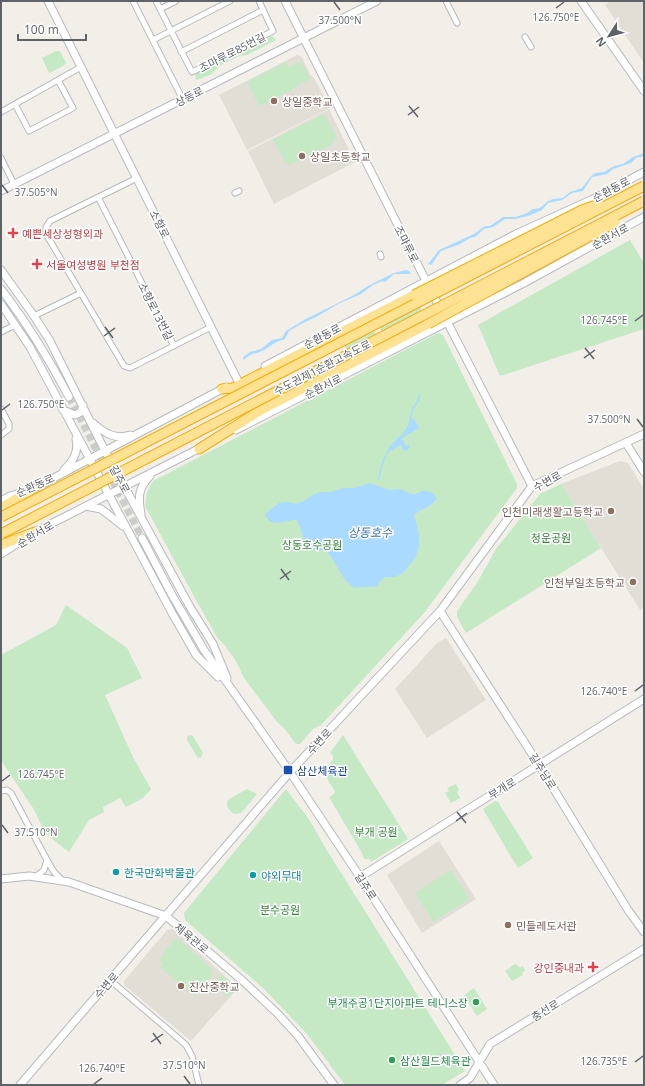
<svg xmlns="http://www.w3.org/2000/svg" width="645" height="1086" viewBox="0 0 645 1086" font-family="'Open Sans','Noto Sans KR',sans-serif">
<style>
.education{fill:#e1ded6}
.green{fill:#c5e8c5}
.water{fill:#aadaff}
.lines{fill:none;stroke-linecap:round;stroke-linejoin:round}
.stream{stroke:#aadaff;stroke-width:1.5}
.secondary-tunnel{stroke:#ccccc8;stroke-width:7;stroke-dasharray:7 3.5;stroke-linecap:butt}
.street-casing{stroke:#b5b8bc;stroke-width:7}
.secondary-casing{stroke:#b6babf;stroke-width:9}
.highway-casing{stroke:#f9ab00;stroke-width:11}
.street{stroke:#fff;stroke-width:5}
.secondary{stroke:#fff;stroke-width:7}
.highway{stroke:#fde293;stroke-width:9}
.highway-bridge-casing{stroke:#f9ab00;stroke-width:11;stroke-linecap:butt}
.highway-bridge{stroke:#fde293;stroke-width:9}
.ticks{fill:none;stroke:#5f6368;stroke-width:1.5}
.education-dot{fill:#8d6e63;stroke:#fff;stroke-width:1.5}
.health-dot{fill:#e0444e;stroke:#fff;stroke-width:1.5}
.transit-dot{fill:#1a4fb4;stroke:#fff;stroke-width:1.5}
.culture-dot{fill:#0f9aa8;stroke:#fff;stroke-width:1.5}
.leisure-dot{fill:#2e9e5b;stroke:#fff;stroke-width:1.5}
.labels{text-anchor:middle;dominant-baseline:central;stroke-width:3;stroke-linejoin:round;paint-order:stroke}
.street-label{font-size:11px;fill:#5f6368;stroke:#fff}
.education-label{font-size:11px;fill:#785e54;stroke:#fff;text-anchor:start}
.health-label{font-size:11px;fill:#be3a42;stroke:#fff;text-anchor:start}
.park-label{font-size:11px;fill:#348238;stroke:#fff}
.transit-label{font-size:11px;fill:#164399;stroke:#fff;text-anchor:start}
.culture-label{font-size:11px;fill:#0d838f;stroke:#fff;text-anchor:start}
.leisure-label{font-size:11px;fill:#27864d;stroke:#fff;text-anchor:end}
.water-label{font-size:12px;font-style:italic;fill:#4174aa;stroke:#fff}
.ticks-label{font-size:10px;text-anchor:middle;fill:#5f6368;stroke:#fff;stroke-width:3;stroke-linejoin:round;paint-order:stroke}
</style>
<rect width="100%" height="100%" fill="#f1efe8"/>
<path class="education" d="M610 1H644V63L605 5Z
M297 55 302 57 310 75 314 78 330 108 247 150 219 95Z
M329 109 355 162 274 204 248 151Z
M620 461 628 463 644 489V607L640 610 561 484Z
M446 638 486 700 427 738 395 689 437 643Z
M439 841 476 899 422 933 387 875Z
M173 929 238 988 191 1041 124 985V981L167 930Z"/>
<path class="green" d="M272 36 276 40 247 55 239 56 221 65 210 75 196 80 195 74Z
M56 51H60L66 63 63 66 49 73 42 58Z
M301 61 310 79 298 85 299 86 259 106 247 82 287 62 289 67Z
M324 114 337 138 332 141 333 144 290 165 285 162 273 140Z
M630 240 644 263V329L500 376 478 325Z
M420 306 427 320 387 341 379 327Z
M373 330 381 344 352 359 344 345Z
M438 333 443 335 517 484V488L424 613 321 725 313 729 300 744H296L284 728 277 722 244 678 236 661 226 647 217 637 196 600 145 506 147 492 153 481Z
M561 484 601 548 466 633 457 617V611L477 583 496 549 540 494Z
M66 605 127 648 142 678 105 695 133 757 151 789 143 798 126 807 120 798 103 807 104 812 89 820 69 852 46 834 33 808 1 760V655L56 625Z
M190 735 193 736 203 753 201 757 198 758 187 740V737Z
M343 735 408 839 371 862 369 859H364L362 853 329 797 334 794 335 791C327 779 320 772 333 760V756L330 753Z
M456 784 459 790 457 792 460 798 451 803 445 793 449 791 447 788Z
M247 789 257 794 241 813 235 814 231 812 227 806 228 800Z
M286 789 310 821 328 852 465 1071 442 1085H345L307 1034 263 988 185 920 184 913Z
M495 801 498 802 533 858 518 868 507 850 483 809Z
M451 870 469 899 433 922 415 893Z
M175 939H178L212 969 210 972 213 975 196 995H193L160 967 162 963 159 959Z
M515 964 517 965 520 968 522 966 525 970 522 973 523 975 512 981 505 971Z
M221 975 236 988 228 997 213 984Z
M474 988 487 1009 477 1016 464 995Z"/>
<path class="water" d="M644 153V156L636 158 631 163 613 169 607 174 592 177 583 191 572 193 562 200 548 203 542 210 528 216 515 219H505L493 227 484 229 475 237 470 238 460 244 441 251 432 264 431 265 428 264 439 250 474 234 485 226H490L503 217H516L527 213 533 209 540 208 548 201 553 199 563 198 570 192 582 188 592 175 596 173 604 172 614 166 623 164 633 157Z
M406 270 409 271 411 274H394L385 282 382 281 373 285 361 294 338 304 316 317 305 322 289 331 285 339C275 342 272 345 264 350 255 355 253 351 244 360L243 357 250 352 261 349 272 340 282 338 286 331 304 320 356 294 368 286 394 273Z
M412 418 415 420 419 428 402 438 406 446 409 445 410 448 404 451 401 445 386 453C394 440 409 433 412 418Z
M370 483 389 490 400 489 411 494H416L423 491 431 492 437 498C432 508 421 508 414 515L419 534V547L415 558 403 573 395 577H385L380 581 377 586C369 588 363 586 355 588 340 579 337 561 325 550 298 553 306 531 296 520 286 520 269 529 265 514L279 503 287 502 296 504 304 501 311 496 319 492H331L344 488H354Z"/>
<g class="lines">
<path class="stream" d="M404 433C412 424 409 419 413 409 415 404 420 401 419 395
M379 479C381 462 387 448 400 437"/>
<path class="secondary-tunnel" d="M69 397 142 538"/>
<defs>
<path id="street" d="M133 1 183 100
M156 1 192 72 273 31 259 1
M446 1 457 23
M160 9 176 1
M525 37 531 47
M153 40 230 1
M181 52 263 10
M15 104 29 131 73 108 58 80
M1 112 81 67
M1 158 14 184
M137 178 50 221 46 227V234L124 366 130 368 211 327
M235 193 239 191
M98 197 174 346
M380 254 381 257
M34 316 81 293
M1 332 15 325
M1 409 9 424V429L1 435
M1 791 7 790 11 793 47 860 54 872 63 881
M35 877 44 870 47 860
M110 980 186 1045 192 1056 199 1085"/>
<path id="secondary" d="M48 1 238 381
M285 1 426 281 532 486
M581 1 644 91
M1 191 377 1
M1 270 34 316 50 341 105 451 190 607 213 644 227 678
M1 289C27 323 49 359 69 397
M1 304 30 347 172 613 196 655 218 677
M265 366 516 234 593 199 644 172
M63 410 75 415 81 412 83 405
M93 423C104 433 115 440 130 435
M236 430 524 283 644 217
M626 443 644 472
M64 470C73 461 79 452 76 439
M1 501 10 496 33 489 226 387
M86 506 101 509 123 526
M141 514C138 498 138 488 150 476
M142 538 172 595 204 650 290 772 360 877 494 1085
M1 554 35 532 202 447
M440 611 539 765 628 910 644 932
M360 877 644 699
M1 879 29 876 69 882 166 916 243 981 277 1013 298 1036 334 1085
M20 1085 110 980 290 772 440 611 532 486 644 434
M460 1085 470 1078 490 1044 644 949"/>
<path id="highway" d="M222 389 233 388 414 295
M199 449 261 410 428 324
M1 508 33 489
M1 545 35 532"/>
</defs>
<use href="#street" class="street-casing"/>
<use href="#secondary" class="secondary-casing"/>
<use href="#highway" class="highway-casing"/>
<use href="#street" class="street"/>
<use href="#secondary" class="secondary"/>
<use href="#highway" class="highway"/>
<defs>
<path id="highway-bridge" d="M414 295 582 210 599 204
M428 324 605 228 615 222
M1 517 644 186
M1 534 644 201"/>
</defs>
<use href="#highway-bridge" class="highway-bridge-casing"/>
<use href="#highway-bridge" class="highway-bridge"/>
</g>
<path class="ticks" d="M334 2 340 10M556 8 564 2M409 106 418 117M408 115 419 107M2 185 8 193M635 321 643 315M105 327 113 338M104 336 115 328M585 348 594 359M584 358 595 350M2 410 10 404M637 419 643 427M281 569 289 580M280 579 291 571M635 691 643 685M2 781 10 775M457 812 466 823M456 821 467 813M2 825 8 833M153 1033 161 1044M151 1042 163 1034M635 1062 643 1056M184 1076 190 1084M94 1084 102 1078"/>
<g class="education-dot">
<circle cx="274" cy="101" r="4"/>
<circle cx="302" cy="156" r="4"/>
<circle cx="611" cy="511" r="4"/>
<circle cx="633" cy="582" r="4"/>
<circle cx="508" cy="925" r="4"/>
<circle cx="181" cy="986" r="4"/>
</g>
<g class="health-dot">
<path d="M11 227h4v4h4v4h-4v4h-4v-4h-4v-4h4z"/>
<path d="M35 258h4v4h4v4h-4v4h-4v-4h-4v-4h4z"/>
<path d="M591 961h4v4h4v4h-4v4h-4v-4h-4v-4h4z"/>
</g>
<rect class="transit-dot" x="283" y="765" width="10" height="10" rx="2"/>
<g class="culture-dot">
<circle cx="116" cy="872" r="4"/>
<circle cx="253" cy="875" r="4"/>
</g>
<g class="leisure-dot">
<circle cx="476" cy="1002" r="4"/>
<circle cx="392" cy="1060" r="4"/>
</g>
<g class="labels">
<g class="street-label">
<text transform="translate(232 52) rotate(-27)">조마루로85번길</text>
<text transform="translate(189 96) rotate(-27)">상동로</text>
<text transform="translate(611 189) rotate(-28)">순환동로</text>
<text transform="translate(160 224) rotate(63)">소향로</text>
<text transform="translate(610 236) rotate(-29)">순환서로</text>
<text transform="translate(407 244) rotate(63)">조마루로</text>
<text transform="translate(156 311) rotate(63)">소향로13번길</text>
<text transform="translate(322 336) rotate(-28)">순환동로</text>
<text transform="translate(322 367) rotate(-27)">수도권제1순환고속도로</text>
<text transform="translate(323 386) rotate(-27)">순환서로</text>
<text transform="translate(120 479) rotate(62)">길주로</text>
<text transform="translate(547 481) rotate(-28)">수변로</text>
<text transform="translate(35 485) rotate(-24)">순환동로</text>
<text transform="translate(35 534) rotate(-31)">순환서로</text>
<text transform="translate(319 741) rotate(-47)">수변로</text>
<text transform="translate(543 771) rotate(58)">길주남로</text>
<text transform="translate(502 788) rotate(-32)">부개로</text>
<text transform="translate(366 886) rotate(57)">길주로</text>
<text transform="translate(192 938) rotate(40)">체육관로</text>
<text transform="translate(106 985) rotate(-49)">수변로</text>
<text transform="translate(545 1010) rotate(-32)">충선로</text>
</g>
<g class="education-label">
<text x="282" y="101">상일중학교</text>
<text x="310" y="156">상일초등학교</text>
<text x="603" y="511" text-anchor="end">인천미래생활고등학교</text>
<text x="625" y="582" text-anchor="end">인천부일초등학교</text>
<text x="516" y="925">민들레도서관</text>
<text x="189" y="986">진산중학교</text>
</g>
<g class="health-label">
<text x="22" y="233">예쁜세상성형외과</text>
<text x="46" y="264">서울여성병원 부천점</text>
<text x="584" y="967" text-anchor="end">강인중내과</text>
</g>
<g class="park-label">
<text x="551" y="537">청운공원</text>
<text x="312" y="544">상동호수공원</text>
<text x="376" y="831">부개 공원</text>
<text x="280" y="909">분수공원</text>
</g>
<g class="transit-label">
<text x="297" y="770">삼산체육관</text>
</g>
<g class="culture-label">
<text x="124" y="872">한국만화박물관</text>
<text x="261" y="875">야외무대</text>
</g>
<g class="leisure-label">
<text x="468" y="1002">부개주공1단지아파트 테니스장</text>
<text x="400" y="1060" text-anchor="start">삼산월드체육관</text>
</g>
<g class="water-label">
<text x="370" y="532">상동호수</text>
</g>
</g>
<g class="ticks-label">
<text x="556" y="21">126.750°E</text>
<text x="340" y="24">37.500°N</text>
<text x="36" y="196">37.505°N</text>
<text x="604" y="324">126.745°E</text>
<text x="41" y="408">126.750°E</text>
<text x="609" y="423">37.500°N</text>
<text x="604" y="695">126.740°E</text>
<text x="41" y="778">126.745°E</text>
<text x="36" y="836">37.510°N</text>
<text x="604" y="1065">126.735°E</text>
<text x="184" y="1069">37.510°N</text>
<text x="102" y="1072">126.740°E</text>
</g>
<rect width="645" height="1086" fill="none" stroke="#5f6368" stroke-width="4"/>
<g transform="translate(609 36) rotate(234)" stroke="#ffffff" stroke-width="3" paint-order="stroke">
<path d="M0-3L7 15L0 10L-7 15Z" fill="#5f6368"/>
<text y="-6" font-size="11" font-weight="bold" text-anchor="middle" fill="#5f6368">N</text>
</g>
<path d="M18 34v6h68v-6" fill="none" stroke="#5f6368" stroke-width="2"/>
<text x="24" y="34" font-size="12" fill="#5f6368" stroke="#ffffff" stroke-width="3" paint-order="stroke">100 m</text>
</svg>
